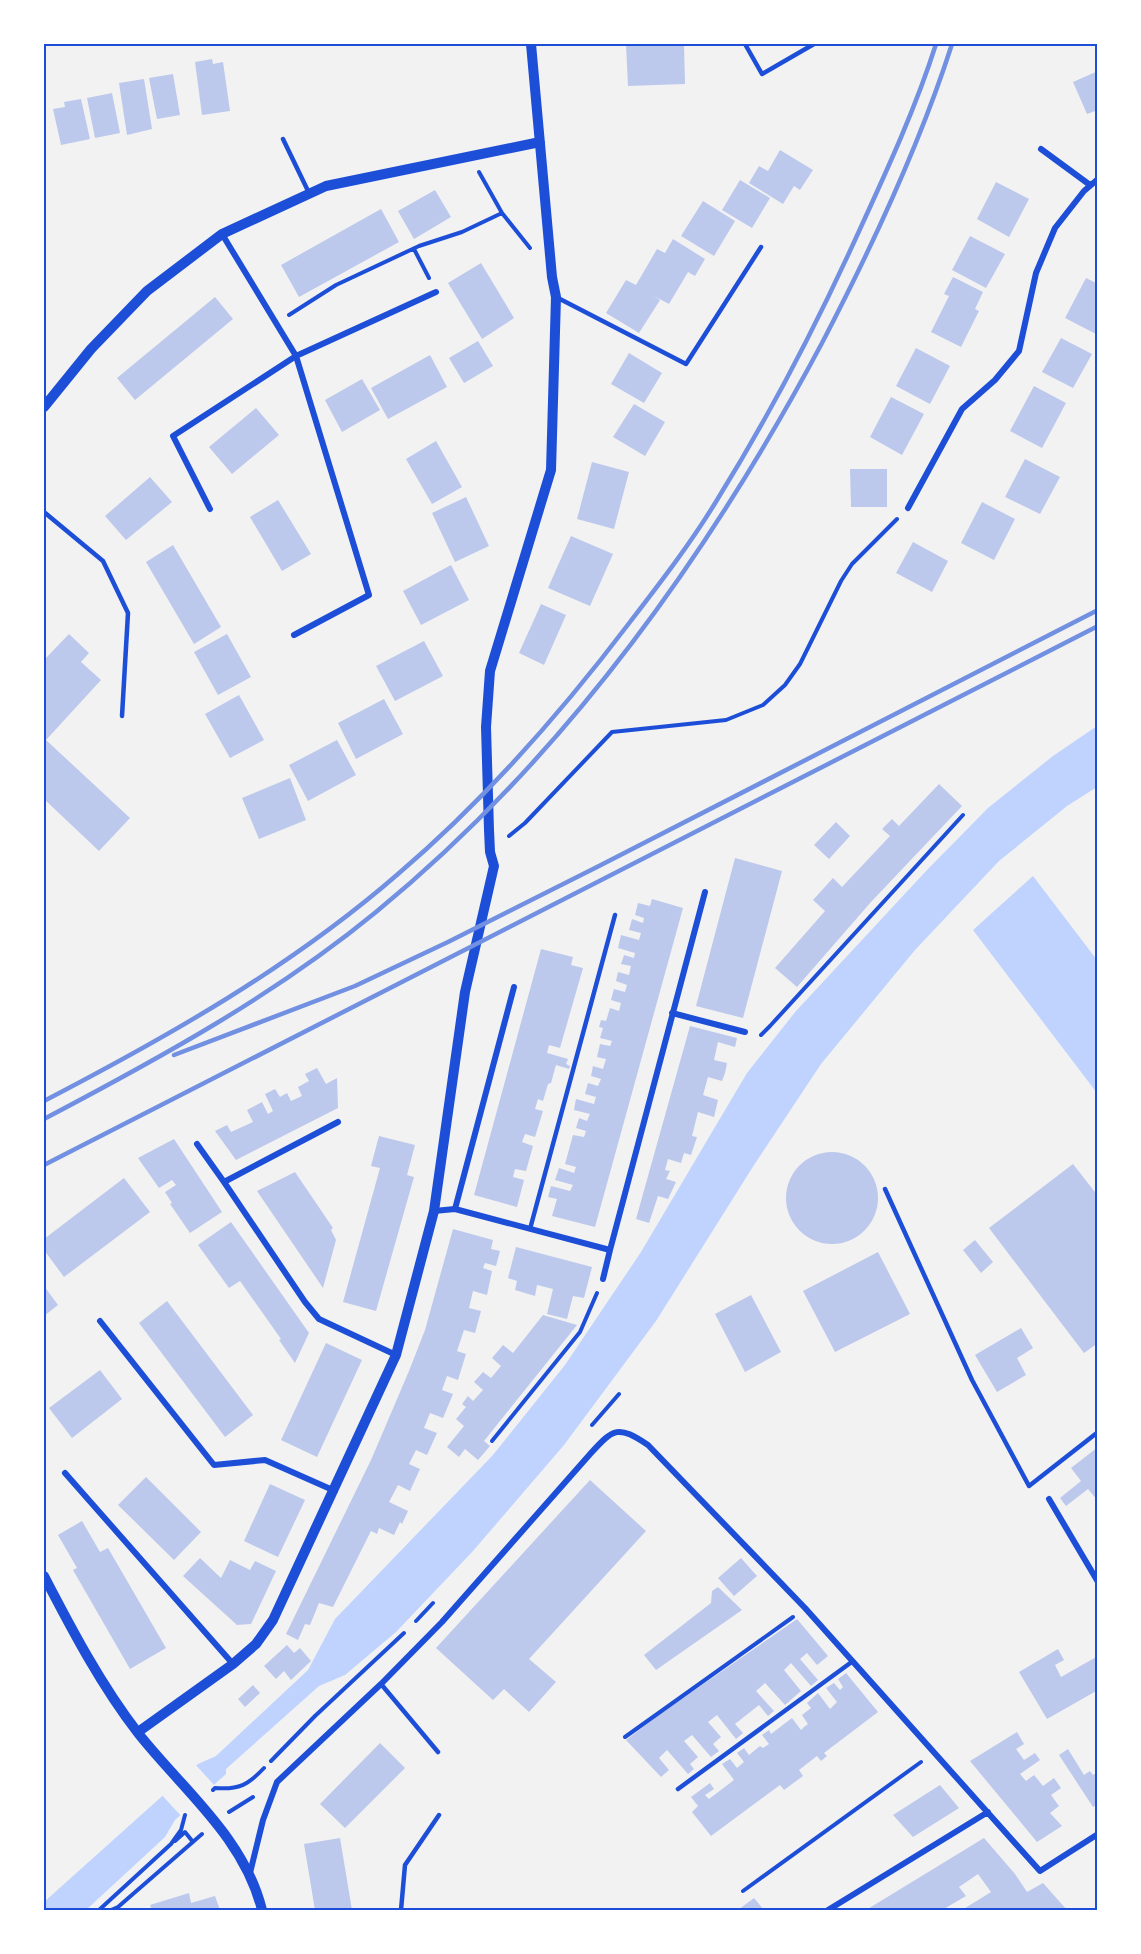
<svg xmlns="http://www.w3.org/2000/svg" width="1141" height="1954" viewBox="0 0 1141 1954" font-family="'Fira Sans Condensed',sans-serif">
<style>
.water{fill:#bfd3fe}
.pier{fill:#f2f2f2}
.building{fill:#bdc9ec}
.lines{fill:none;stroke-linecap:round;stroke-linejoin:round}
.path{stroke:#1d4ed8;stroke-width:4}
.service{stroke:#1d4ed8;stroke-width:4.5}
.minor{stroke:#1d4ed8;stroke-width:6}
.tertiary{stroke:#1d4ed8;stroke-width:10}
.rail{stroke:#7290e2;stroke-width:4.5}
.neatline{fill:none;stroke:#1d4ed8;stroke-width:2}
</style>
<rect width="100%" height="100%" fill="#f2f2f2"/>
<path class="water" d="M1097 726V787L1067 806 999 861 915 950 821 1064 754 1165 656 1321 564 1445 473 1551 396 1632 345 1675 319 1686 226 1769V1774L175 1820 165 1837 86 1910H44V1902L198 1764 216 1756 308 1670 335 1619 493 1455 565 1365 641 1252 747 1073 796 1011 927 870 988 808 1053 756Z
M1033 876 1097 960V1093L973 930Z"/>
<path class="pier" d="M194 1763 216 1787 182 1817 160 1793Z"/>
<path class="building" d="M626 44H684L685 84 628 86Z
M212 59 213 64 223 62 230 111 202 115 195 62Z
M1098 71V110L1087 114 1073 82Z
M173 74 180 115 157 119 149 78Z
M144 79 152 129 127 135 119 83Z
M112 93 120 133 95 138 87 98Z
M81 99 90 139 61 145 53 109 65 107 64 102Z
M780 150 813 170 800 190 794 186 783 204 749 183 759 166 768 171Z
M740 180 770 198 752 228 722 210Z
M996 182 1029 199 1009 237 977 219Z
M435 190 451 217 414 239 398 211Z
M703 201 735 221 714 256 681 236Z
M381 209 399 242 299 297 281 265Z
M970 236 1005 254 986 288 952 270Z
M673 239 705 259 695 276 688 272 669 304 654 296 660 300 639 333 606 313 626 280 636 285 657 249 665 253Z
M481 263 514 318 482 339 448 283Z
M953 277 983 292 975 309 979 311 961 347 931 332 949 296 944 294Z
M1086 278 1098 284V335L1065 318Z
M215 297 233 319 135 400 117 378Z
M1061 338 1092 354 1073 388 1042 372Z
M478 341 493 366 464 383 449 358Z
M916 348 950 366 930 404 896 386Z
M629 353 662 373 644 403 611 384Z
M430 355 447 387 388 419 371 388Z
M362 379 380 410 342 432 325 400Z
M1034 386 1066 403 1042 448 1010 431Z
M891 397 924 414 902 455 870 437Z
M634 404 665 422 645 456 613 437Z
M256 408 279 435 232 474 209 447Z
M436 441 462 487 432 504 406 459Z
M1025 459 1060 477 1040 514 1005 497Z
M592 462 629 472 614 529 577 519Z
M850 469H887V507H851Z
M150 477 172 502 126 540 105 516Z
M466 497 489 546 455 562 432 513Z
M278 500 311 554 282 571 250 517Z
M982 502 1015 519 994 560 961 543Z
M571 536 613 554 590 606 548 588Z
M913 542 948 561 932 592 896 573Z
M173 545 221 627 194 644 146 562Z
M451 565 469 600 421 625 403 591Z
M541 604 566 615 544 665 519 653Z
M69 634 89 653 81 662 101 680 46 740 130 818 99 851 44 799V660Z
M227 634 251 677 218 695 194 652Z
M424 641 443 676 395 701 376 666Z
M239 695 264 740 230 758 205 714Z
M384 699 403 734 356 759 338 723Z
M337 740 356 775 308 801 289 765Z
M290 778 306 820 259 839 242 798Z
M939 784 962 806 871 902 797 987 775 968 825 911 813 900 833 878 842 887 890 836 882 829 892 819 899 826Z
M836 822 850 836 829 859 814 845Z
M735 858 782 871 743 1018 696 1006Z
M652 899 683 908 595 1227 552 1216 557 1199 548 1197 551 1186 570 1191 573 1185 555 1180 559 1168 574 1173 576 1167 565 1164 573 1135 584 1137 586 1131 576 1128 579 1118 587 1121 590 1114 574 1110 576 1099 594 1104 596 1097 585 1094 588 1083 598 1086 601 1079 591 1076 593 1066 603 1069 606 1059 597 1057 600 1044 610 1046 612 1041 600 1038 603 1028 599 1027 601 1020 606 1021 610 1008 619 1011 621 1003 611 1000 614 989 625 992 627 985 616 981 618 972 629 975 631 966 621 964 624 955 634 958 635 953 618 948 621 935 639 940 641 933 629 930 632 919 643 923 644 918 635 915 638 903 650 906Z
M541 949 573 957 571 965 583 968 560 1048 549 1045 547 1053 568 1059 566 1064 570 1066 569 1069 556 1065 551 1083 548 1084 543 1101 538 1099 535 1109 543 1111 535 1137 525 1134 522 1142 533 1146 526 1171 515 1169 513 1177 524 1180 517 1207 474 1195Z
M690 1026 737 1038 735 1047 718 1042 714 1060 727 1063 725 1073 722 1081 708 1077 703 1095 718 1100 714 1117 698 1112 692 1136 697 1137 691 1155 684 1153 681 1163 668 1159 665 1170 670 1171 666 1179 676 1182 668 1199 658 1196 649 1223 636 1219Z
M317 1068 326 1084 337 1078 338 1108 236 1160 215 1131 227 1125 231 1132 253 1122 247 1110 262 1102 268 1114 273 1111 265 1094 275 1089 280 1097 287 1093 291 1101 302 1096 298 1087 309 1081 305 1074Z
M379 1136 415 1145 407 1175 414 1177 376 1311 343 1302 380 1168 371 1166Z
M174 1139 222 1212 190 1233 170 1204 172 1203 165 1192 176 1185 172 1180 159 1188 138 1158Z
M786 1198a46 46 0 1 1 92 0a46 46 0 1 1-92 0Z
M1073 1164 1098 1196V1343L1084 1353 989 1228Z
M295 1172 333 1228 331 1230 336 1240 323 1288 257 1191Z
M124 1178 150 1212 64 1277 44 1250V1239Z
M231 1222 309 1333 295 1363 279 1340 281 1339 240 1281 229 1288 198 1245Z
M453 1229 493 1240 491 1249 500 1251 496 1266 485 1263 483 1268 492 1271 487 1295 473 1291 469 1308 481 1311 475 1333 464 1330 457 1351 466 1354 458 1380 447 1376 442 1390 453 1394 443 1418 430 1413 424 1428 437 1433 427 1455 416 1450 409 1464 420 1469 410 1491 398 1485 389 1502 408 1511 402 1524 400 1522 394 1535 379 1528 377 1534 371 1531 333 1607 319 1603 310 1625 305 1624 298 1640 286 1634 371 1460 409 1371 425 1330Z
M975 1240 993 1262 981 1273 963 1250Z
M516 1247 592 1267 584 1298 573 1296 567 1319 547 1314 553 1289 537 1285 535 1296 515 1290 517 1281 508 1278Z
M878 1252 910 1314 835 1352 803 1291Z
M44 1286 58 1305 44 1316Z
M751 1295 781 1352 745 1372 715 1314Z
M167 1301 253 1415 225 1437 139 1323Z
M543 1315 577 1325 484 1441 490 1446 478 1460 465 1449 459 1457 447 1447 464 1426 456 1419 466 1407 462 1404 468 1396 473 1401 483 1390 474 1382 483 1372 491 1378 501 1366 492 1358 503 1345 513 1353Z
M1021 1328 1033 1348 1017 1358 1026 1375 997 1392 975 1355Z
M326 1343 362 1360 317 1457 281 1440Z
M100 1370 122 1399 72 1438 49 1408Z
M1098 1447V1501L1088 1489 1066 1506 1060 1498 1081 1481 1071 1468Z
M146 1477 201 1532 174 1560 118 1505Z
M590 1480 646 1531 529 1659 556 1682 529 1712 504 1689 493 1700 436 1648Z
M270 1484 305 1500 278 1557 244 1541Z
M82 1521 100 1552 108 1548 166 1648 130 1669 73 1570 77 1568 58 1535Z
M200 1558 221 1578 230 1560 250 1570 255 1561 276 1571 251 1624 237 1625 183 1576Z
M741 1558 757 1576 734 1596 718 1578Z
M718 1587 742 1610 656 1670 644 1655 711 1603 712 1591Z
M797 1619 828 1656 817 1665 807 1653 800 1659 818 1680 811 1686 791 1663 784 1670 801 1691 785 1705 765 1683 756 1691 774 1711 768 1716 759 1705 735 1724 743 1733 736 1739 717 1715 708 1722 721 1737 713 1744 719 1751 711 1757 692 1735 684 1741 698 1757 690 1764 694 1769 688 1774 667 1750 659 1758 669 1770 661 1777 626 1740 663 1712Z
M287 1645 294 1653 300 1648 311 1661 291 1680 284 1671 276 1679 264 1666Z
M1058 1649 1064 1660 1055 1665 1061 1677 1098 1656V1690L1047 1719 1019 1672Z
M846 1673 878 1712 824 1753 827 1756 821 1761 817 1756 799 1770 803 1776 784 1790 780 1785 711 1836 692 1812 698 1806 691 1797 710 1783 714 1789 705 1795 709 1799 734 1780 722 1764 730 1759 737 1768 744 1762 737 1753 744 1748 749 1755 760 1746 763 1748 769 1744 762 1735 769 1730 771 1734 792 1718 801 1730 804 1727 808 1724 802 1715 811 1708 807 1703 818 1693 830 1709 837 1702 826 1688 834 1683 840 1690 843 1687 838 1679Z
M253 1685 260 1693 245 1707 238 1699Z
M1017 1732 1024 1744 1016 1749 1024 1760 1035 1753 1040 1760 1020 1774 1026 1781 1034 1775 1043 1786 1054 1778 1061 1788 1051 1795 1059 1806 1050 1813 1062 1826 1037 1842 970 1761Z
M380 1743 405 1768 345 1828 320 1804Z
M1068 1749 1084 1775 1090 1771 1093 1775 1098 1772V1804L1093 1807 1059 1755Z
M940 1785 959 1808 913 1837 893 1815Z
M340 1838 352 1910H315L304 1844Z
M984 1838 1015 1874 1027 1892 1043 1883 1067 1910H962L991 1892 978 1874 959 1887 966 1896 942 1910H866Z
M189 1893 191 1903 215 1896 220 1910H152L150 1905Z
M754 1898 764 1910H738Z"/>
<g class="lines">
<path class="path" d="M479 172 502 213 530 248
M414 249 429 278
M289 315 336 285 419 246 462 232 502 213
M509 836 525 823 612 732 726 720 763 705 785 685 800 664 841 581 852 564 897 519
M761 1035 770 1026 963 815
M592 1425 619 1394
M492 1441 580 1332 597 1293
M416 1621 433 1603
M625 1737 793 1617
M271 1761 315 1716 404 1633
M213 1790 215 1788C239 1790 248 1785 264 1768
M229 1812 253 1797
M175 1841 185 1832 193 1842
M743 1891 921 1762
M99 1910 171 1844 181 1830 185 1815
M111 1910 118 1907 202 1834"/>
<path class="service" d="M745 44 762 74 814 44
M283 139 309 193
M558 298 686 364 761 247
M44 512 103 561 128 613 122 716
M885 1189 972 1380 1029 1486 1098 1432
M530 1229 615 915
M381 1684 438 1752
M678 1789 853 1661
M401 1910 405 1865 439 1815"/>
<path class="minor" d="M1041 149 1090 185
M222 234 296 356 369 595 294 635
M908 508 962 409 995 380 1019 351 1036 273 1055 228 1084 191 1098 179
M210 509 173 436 296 356 436 292
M672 1013 745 1032
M338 1122 224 1182 305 1302 319 1319 396 1355
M197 1144 224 1182
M455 1209 610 1250 705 892
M434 1211 455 1209 514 987
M603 1279 610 1250
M100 1321 214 1465 265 1460 335 1491
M65 1473 233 1664
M1049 1499 1098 1582
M250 1873 263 1820 277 1782 381 1684 442 1622 591 1453C614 1428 618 1425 648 1445L805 1608 1040 1871 1098 1834
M828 1910 988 1812"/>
<path class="tertiary" d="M44 407 91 349 147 291 222 234 326 186 540 142
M44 1576C72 1630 101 1685 138 1733 183 1790 244 1837 262 1910
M138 1732 233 1664 256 1644 273 1620 396 1355 434 1211 465 992 494 866 490 852 489 830 486 727 490 671 551 470 556 297 552 277 531 44"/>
<path class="rail" d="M174 1055 355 986 448 942 599 866 1098 610
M44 1101C169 1036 291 967 398 874 485 800 561 713 630 622 660 583 691 543 717 500 771 413 818 322 860 229 888 168 916 107 936 44
M44 1119C160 1058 275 995 376 912 564 758 708 557 822 343 872 247 919 147 952 44
M44 1165 1098 626"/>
</g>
<rect width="1141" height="1954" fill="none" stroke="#ffffff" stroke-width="90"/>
<rect x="45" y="45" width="1051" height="1864" class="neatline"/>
</svg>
